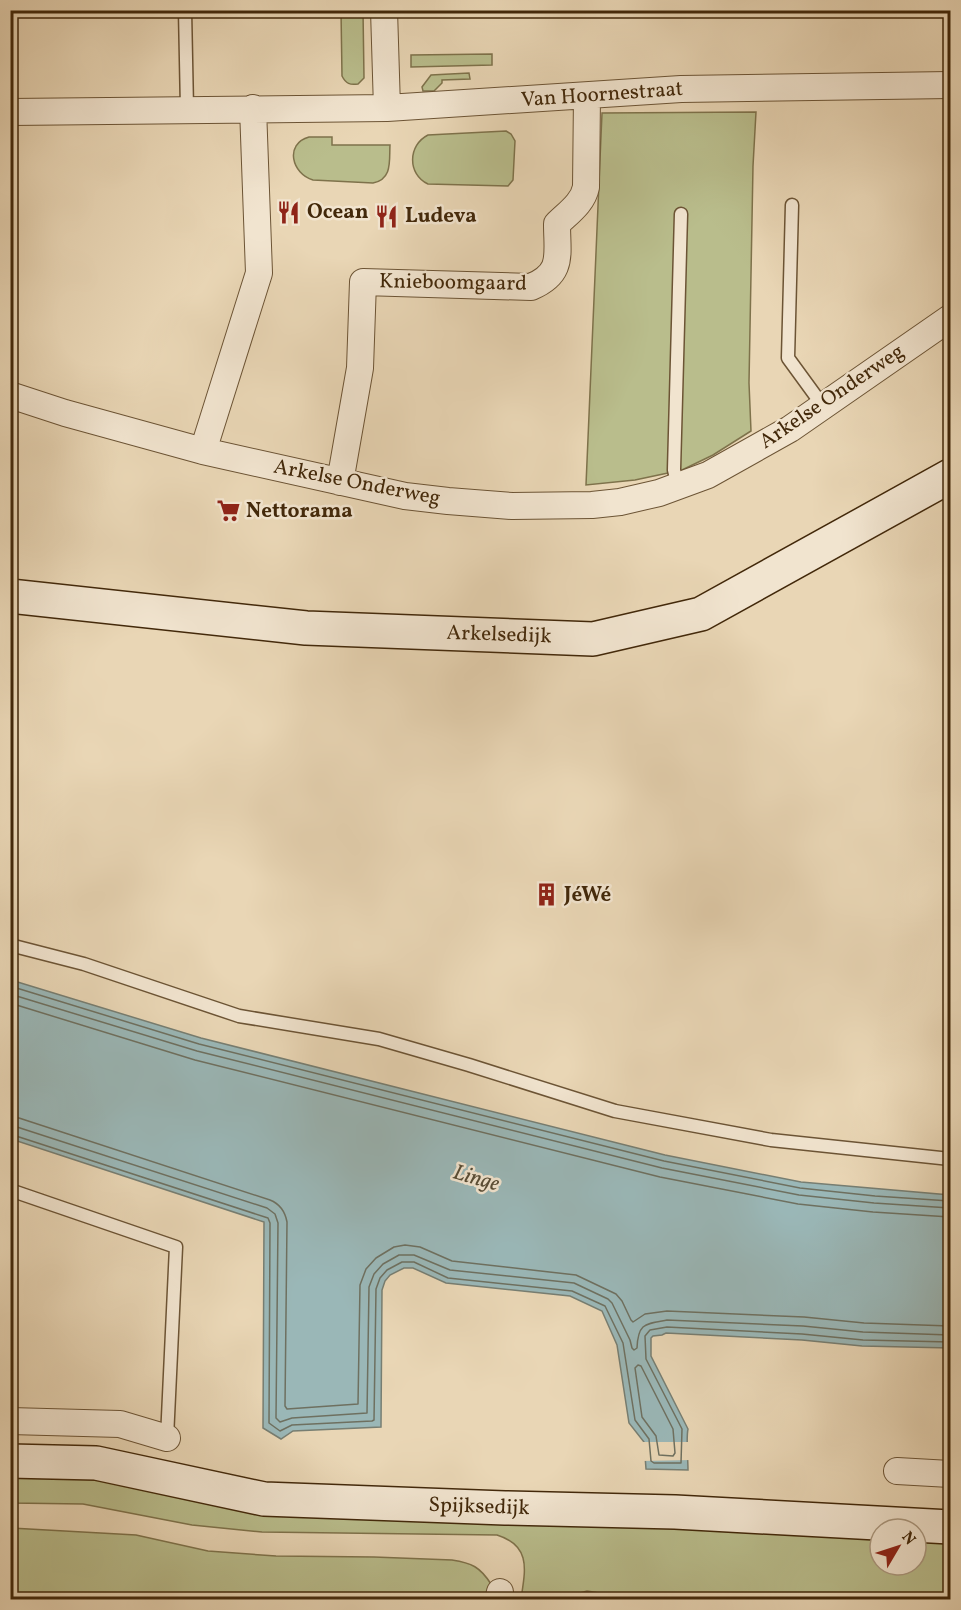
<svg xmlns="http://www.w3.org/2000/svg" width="961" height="1610" viewBox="0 0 961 1610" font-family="Vollkorn,serif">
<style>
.green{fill:#b9bd8c;stroke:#7e724b;stroke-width:1.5}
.water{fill:#9ab7b7;stroke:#777e72;stroke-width:1.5}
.pier{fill:#e9d6b5}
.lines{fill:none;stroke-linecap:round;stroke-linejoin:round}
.shore{stroke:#6e7060;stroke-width:1.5}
.lane-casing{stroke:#6c5435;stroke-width:15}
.street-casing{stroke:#6c5435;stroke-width:28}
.secondary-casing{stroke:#42280a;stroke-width:36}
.lane{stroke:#f1e4cf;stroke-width:12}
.street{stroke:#f1e4cf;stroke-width:26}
.secondary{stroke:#f1e4cf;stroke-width:33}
.labels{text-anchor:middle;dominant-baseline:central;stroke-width:5;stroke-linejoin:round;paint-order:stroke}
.street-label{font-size:21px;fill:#42280a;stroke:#f1e4cf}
.poi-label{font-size:21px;font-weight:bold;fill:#42280a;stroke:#f1e4cf;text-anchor:start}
.water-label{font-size:22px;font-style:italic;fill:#584c35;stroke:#f1e4cf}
</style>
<rect width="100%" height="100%" fill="#e9d6b5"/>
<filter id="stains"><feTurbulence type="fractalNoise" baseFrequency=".00333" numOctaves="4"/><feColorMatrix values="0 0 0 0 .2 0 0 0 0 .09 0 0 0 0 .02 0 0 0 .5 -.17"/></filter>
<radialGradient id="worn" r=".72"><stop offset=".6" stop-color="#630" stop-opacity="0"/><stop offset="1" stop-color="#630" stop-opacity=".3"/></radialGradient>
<path class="green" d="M341 11H363L364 78 358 84C350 85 346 84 342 76Z
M492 54V65L411 67V55Z
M469 73 470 79 442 80V83L434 91H423L422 87 431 75Z
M756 112 753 166 749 383 751 431 713 455 682 470 635 480 586 485 602 113Z
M506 131 511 134 515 141 513 180 508 186 428 184C407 174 408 145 428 135Z
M309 137H332V145H390C389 160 393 179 373 183L313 180C292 174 284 144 309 137Z
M11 1474 49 1476 880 1536V1565H916V1538L950 1541V1599L644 1600 587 1591 559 1599H521C525 1571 532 1546 497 1535L262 1532 192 1525 83 1504 11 1503Z
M11 1528 136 1535 208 1551 276 1556 374 1557 452 1560C472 1563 480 1567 491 1584L488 1600 475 1599 467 1597 466 1600H11Z"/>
<path class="water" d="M11 980 201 1038 665 1155 801 1182 950 1195V1348L862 1346 802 1340 666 1333 662 1335 653 1336 651 1338V1356L688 1429C686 1438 688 1460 688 1470L646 1469 644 1442 629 1423 617 1345 602 1311 570 1296 446 1283 413 1268H404L390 1275 385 1281 382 1290 381 1427 293 1431 281 1439 263 1428 264 1222 11 1139Z"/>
<path class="pier" d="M642 1442H691V1460L642 1461Z"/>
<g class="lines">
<path class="shore" d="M10 986 199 1044 664 1161 800 1188 875 1196 950 1201
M10 994 197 1051 662 1168 799 1195 874 1203 950 1208
M10 1003 195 1060 660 1177 798 1204 873 1212 950 1217
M10 1117 19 1118 270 1200C280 1204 285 1211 287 1222L285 1406 287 1409 358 1404 360 1285 366 1269 376 1258 394 1247 405 1245 420 1247 452 1261 576 1275 616 1294 622 1301 631 1320 633 1322 645 1314 667 1311 804 1317 864 1323 950 1326
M10 1126 17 1127 267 1208 275 1214 278 1223 276 1418 280 1422 292 1418 367 1413 369 1287 374 1274 383 1264 399 1255H414L450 1270 574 1283 608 1299 612 1303 630 1340 632 1348 634 1350 637 1348C638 1323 645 1324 667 1320L803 1326 863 1332 950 1335
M10 1134 268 1218 270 1223 269 1423 280 1431 292 1425 372 1421 374 1420 376 1289 380 1278 387 1270 402 1262H414L448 1278 572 1291 605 1306 623 1343 635 1420 649 1439 651 1461 654 1463H681L682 1429 646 1359 645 1336 650 1330 667 1327 802 1334 863 1340 950 1342
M638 1365 641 1366 673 1429 675 1453 673 1456 659 1455 656 1436 642 1417 635 1368Z"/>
<defs>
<path id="lane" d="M185 10 187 109
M792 205 788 358 823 406
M678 487 674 470 681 214
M10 945 84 964 239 1016 379 1039 469 1065 615 1111 771 1140 950 1159
M10 1190 176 1247 167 1438
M604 1600H606"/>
<path id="street" d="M384 10 387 108
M10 112 387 108 681 89 950 85
M10 395 65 413 203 451 405 496 448 501 512 506 592 505 620 502 659 493 708 475 790 429 950 318
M203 451 259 273 253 108
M340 482 360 368 363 282 531 287C564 273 557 255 557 224 568 213 583 203 586 187L587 96
M10 1421 120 1424 167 1438
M897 1471 950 1474
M498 1600 500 1592"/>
<path id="secondary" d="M10 596 306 628 593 639 701 614 950 476
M10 1461 96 1463 264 1499 505 1508 675 1512 950 1527"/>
</defs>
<use href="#lane" class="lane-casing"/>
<use href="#street" class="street-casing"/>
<use href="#secondary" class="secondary-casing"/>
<use href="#lane" class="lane"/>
<use href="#street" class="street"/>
<use href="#secondary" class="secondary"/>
</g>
<defs>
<symbol id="restaurant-bare" viewBox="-9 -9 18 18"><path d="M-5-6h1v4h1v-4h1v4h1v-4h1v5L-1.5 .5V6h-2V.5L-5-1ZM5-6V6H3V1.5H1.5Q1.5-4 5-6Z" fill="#8f2418" stroke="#f1e4cf" stroke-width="2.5" paint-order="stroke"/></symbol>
<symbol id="supermarket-bare" viewBox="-9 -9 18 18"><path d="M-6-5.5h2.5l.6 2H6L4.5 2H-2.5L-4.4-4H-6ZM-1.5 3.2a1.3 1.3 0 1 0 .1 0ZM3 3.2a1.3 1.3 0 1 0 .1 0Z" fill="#8f2418" stroke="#f1e4cf" stroke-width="2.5" paint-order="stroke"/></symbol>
<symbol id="building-bare" viewBox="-9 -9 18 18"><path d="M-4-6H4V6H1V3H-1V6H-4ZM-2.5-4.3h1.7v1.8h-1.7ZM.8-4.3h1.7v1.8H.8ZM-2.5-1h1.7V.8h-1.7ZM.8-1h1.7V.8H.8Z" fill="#8f2418" stroke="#f1e4cf" stroke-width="2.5" paint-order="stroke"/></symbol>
</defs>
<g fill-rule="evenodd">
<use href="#restaurant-bare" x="272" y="196" width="33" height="33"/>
<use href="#restaurant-bare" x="370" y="200" width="33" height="33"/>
<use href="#supermarket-bare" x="212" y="494" width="33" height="33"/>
<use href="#building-bare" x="530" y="878" width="33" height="33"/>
</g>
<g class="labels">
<g class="street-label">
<text transform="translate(602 95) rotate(-4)">Van Hoornestraat</text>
<text transform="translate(453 283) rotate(1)">Knieboomgaard</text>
<text transform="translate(832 397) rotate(-34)">Arkelse Onderweg</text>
<text transform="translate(357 483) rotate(11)">Arkelse Onderweg</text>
<text transform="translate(499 635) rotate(2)">Arkelsedijk</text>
<text transform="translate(479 1507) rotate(2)">Spijksedijk</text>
</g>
<g class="poi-label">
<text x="307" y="212">Ocean</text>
<text x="405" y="216">Ludeva</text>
<text x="246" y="511">Nettorama</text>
<text x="564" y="895">JéWé</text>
</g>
<g class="water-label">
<text transform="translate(476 1179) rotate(16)">Linge</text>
</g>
</g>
<rect width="961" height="1610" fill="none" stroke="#e9d6b5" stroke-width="36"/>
<rect x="12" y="12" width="937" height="1586" fill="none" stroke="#42280a" stroke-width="3"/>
<rect x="18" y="18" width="925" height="1574" fill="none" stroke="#42280a" stroke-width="1.5"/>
<g transform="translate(898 1547) rotate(51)"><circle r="28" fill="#f1e4cf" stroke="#ab9980" stroke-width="1.5"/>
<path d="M0-4.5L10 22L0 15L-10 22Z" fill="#8f2418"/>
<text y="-9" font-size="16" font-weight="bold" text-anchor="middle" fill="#42280a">N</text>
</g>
<rect width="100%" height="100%" filter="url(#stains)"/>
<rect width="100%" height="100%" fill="url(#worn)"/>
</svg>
